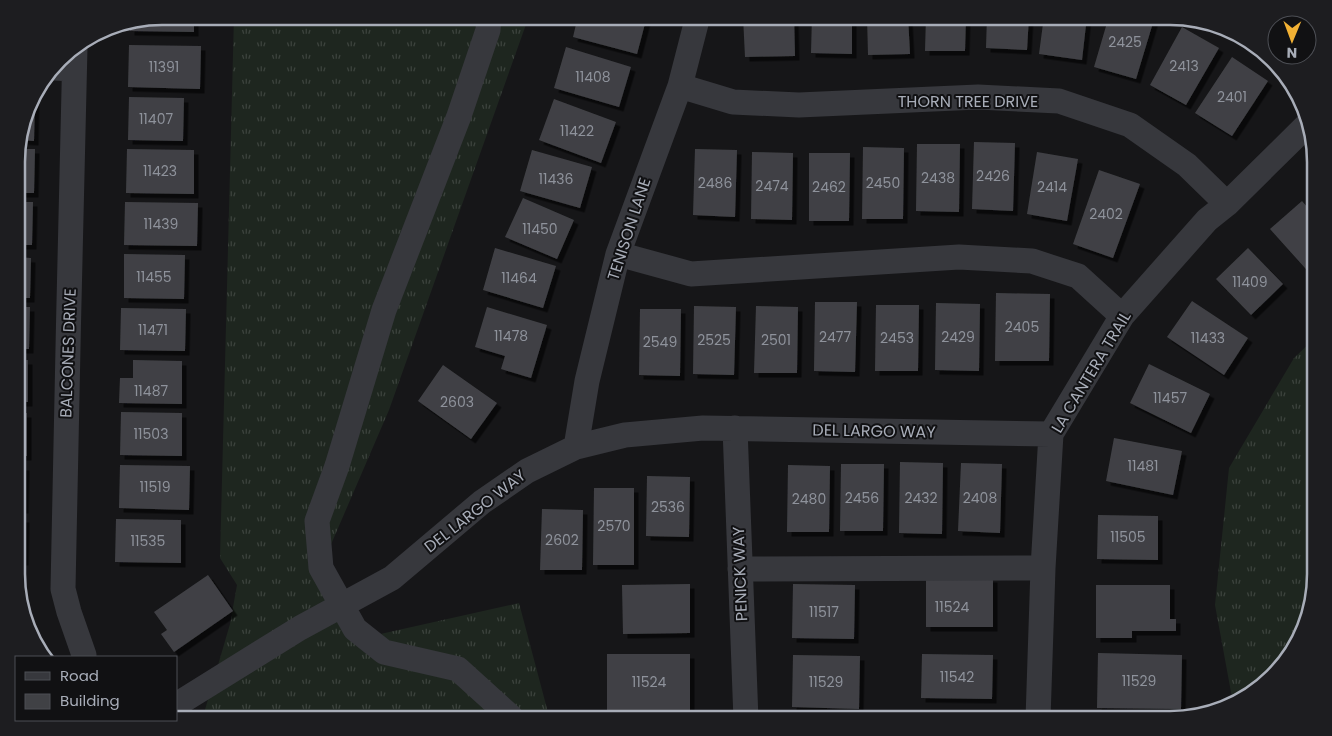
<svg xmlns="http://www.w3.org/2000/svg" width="1332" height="736" viewBox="0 0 1332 736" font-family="Poppins,sans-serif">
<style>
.grass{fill:url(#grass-tufts)}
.building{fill:#404145;filter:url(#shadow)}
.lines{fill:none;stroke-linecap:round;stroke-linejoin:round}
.minor{stroke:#37383d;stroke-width:25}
.labels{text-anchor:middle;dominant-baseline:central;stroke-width:4;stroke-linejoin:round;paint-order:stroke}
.number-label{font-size:14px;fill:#8e929b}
.street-label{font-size:16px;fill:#a8adb8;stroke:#111113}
.rim{fill:none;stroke:#a8adb8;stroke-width:2.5}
</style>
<defs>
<pattern id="grass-tufts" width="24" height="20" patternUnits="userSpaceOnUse" patternTransform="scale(1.25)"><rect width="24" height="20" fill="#1e261f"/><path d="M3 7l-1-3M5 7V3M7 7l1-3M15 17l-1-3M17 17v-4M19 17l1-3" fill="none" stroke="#3c433d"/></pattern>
<filter id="shadow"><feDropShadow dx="4.5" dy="4.5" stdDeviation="0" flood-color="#0009"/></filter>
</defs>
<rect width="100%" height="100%" fill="#161618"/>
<path class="grass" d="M234 16H529L389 410 326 556 367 637 519 603 550 720H202L230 624 237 585 220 558Z
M1315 338V583L1296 647 1243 700 1233 703 1215 605 1229 468 1294 358Z"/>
<path class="building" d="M162 16H194V32L130 31V23Z
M578 16H647L637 54 573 37Z
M743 16H794L795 56 745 57Z
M812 16H852V54L811 53Z
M867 16H908L910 54 868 55Z
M926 16H966L965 51H925Z
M987 16H1029L1027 50 986 48Z
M1044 16H1087L1082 60 1039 54Z
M1109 16H1155L1136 79 1094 67Z
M1182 27 1219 48 1186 105 1150 85Z
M129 45 201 46 200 89 128 87Z
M566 47 631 67 619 107 554 88Z
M1232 57 1268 81 1232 136 1195 113Z
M31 97H35L34 141 18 140Z
M129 97 184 98 183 141 128 140Z
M554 99 616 122 601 163 539 140Z
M974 142 1015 143 1013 211 972 209Z
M917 144H960L959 212 916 211Z
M863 147 904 148 903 219H862Z
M17 149H35L34 193H17Z
M127 149 194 150V194L126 193Z
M695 149 737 150 735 217 693 215Z
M532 150 592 167 580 208 520 191Z
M752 152 793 153 792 220 751 219Z
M1037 152 1078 159 1067 221 1027 214Z
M809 153H850L849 221H809Z
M1099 170 1140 184 1113 258 1073 244Z
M523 198 574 220 557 259 505 237Z
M1302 201 1315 216 1314 278 1270 229Z
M17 202H33L32 245H17Z
M125 202 198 203 197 246 124 245Z
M495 248 556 266 543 308 483 290Z
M1248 248 1283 284 1251 315 1216 279Z
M124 254 185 255 184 299 124 298Z
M17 257 31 258 30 298H17Z
M996 293 1050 294 1049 361H995Z
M1192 301 1248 338 1224 375 1167 337Z
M815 302H857L855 372 814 371Z
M936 303 980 304 979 371 935 370Z
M876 305H919L918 371H875Z
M694 306 736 307 734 375 693 374Z
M756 306 798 307 797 373H754Z
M17 307H30L29 349H17Z
M487 307 547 325 531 378 501 369 505 356 475 347Z
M121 308 186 309 185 351 120 350Z
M640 309H681L680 376 639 375Z
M17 360H28V402H17Z
M133 360 182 361V404L119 403 120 378H133Z
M1149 364 1210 394 1191 433 1130 403Z
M443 365 497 403 471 439 418 401Z
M121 412 182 413V456L120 455Z
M17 413H27V456H17Z
M1114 438 1182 451 1173 495 1106 481Z
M900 462 943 463 942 534 899 533Z
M961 463 1002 464 1000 533 958 531Z
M841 464H884L883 531H840Z
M120 465 190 466 189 510 119 508Z
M788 465 830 466 829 532H787Z
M17 466H25L24 509H17Z
M647 476 690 477 689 537 646 536Z
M594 488H634V565H593Z
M542 509 583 510 582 570H540Z
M1098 515 1158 516V560L1097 559Z
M17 518H25L24 561H17Z
M116 519 181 520V563L115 562Z
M17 574H20L19 597 17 593Z
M208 575 233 611 174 652 161 634 167 630 154 612Z
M926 578H993V627H926Z
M690 584V633L623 634 622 585Z
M793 584 855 585 854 639 792 638Z
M1096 585H1170V619H1176V631H1132V638H1096Z
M1098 653 1182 655 1181 709 1097 708Z
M607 654H690V710H607Z
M922 654 993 655 992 699 921 698Z
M793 655 860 656 859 709 792 707Z
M911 714 1004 715V720H911Z
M794 717 865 718V720H794Z"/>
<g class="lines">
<path class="minor" d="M489 16 488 30 459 116 384 310 337 466 317 521 321 568 355 629 384 652 458 669 511 717 512 720
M75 47C71 228 66 408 63 589L69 612 84 655
M54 68 74 69
M680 86 733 102 799 105 978 97 1059 101 1130 125 1187 165 1227 204
M618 254 691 274 959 257 1032 261 1078 276 1122 316
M735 428 746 720
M576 447 587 381 618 254 680 86 698 16
M740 569 1043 568
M176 705 300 628 392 578 482 502 527 471 576 447 625 435 703 428 1051 434
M1038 719 1043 568 1051 434 1122 316 1207 220 1227 204 1306 126"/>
</g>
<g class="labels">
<g class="number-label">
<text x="1125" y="42">2425</text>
<text x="1184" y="66">2413</text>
<text x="164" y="67">11391</text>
<text x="593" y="77">11408</text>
<text x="1232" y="97">2401</text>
<text x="156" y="119">11407</text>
<text x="577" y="131">11422</text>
<text x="160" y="171">11423</text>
<text x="993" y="176">2426</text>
<text x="938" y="178">2438</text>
<text x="556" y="179">11436</text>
<text x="715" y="183">2486</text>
<text x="883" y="183">2450</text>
<text x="772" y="186">2474</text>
<text x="829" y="187">2462</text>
<text x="1052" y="187">2414</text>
<text x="1106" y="214">2402</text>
<text x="161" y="224">11439</text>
<text x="540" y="229">11450</text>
<text x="154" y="277">11455</text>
<text x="519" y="278">11464</text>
<text x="1250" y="282">11409</text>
<text x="1022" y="327">2405</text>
<text x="153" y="330">11471</text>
<text x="511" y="336">11478</text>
<text x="835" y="337">2477</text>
<text x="958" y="337">2429</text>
<text x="897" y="338">2453</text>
<text x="1208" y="338">11433</text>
<text x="714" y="340">2525</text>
<text x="776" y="340">2501</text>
<text x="660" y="342">2549</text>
<text x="151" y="391">11487</text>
<text x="1170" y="398">11457</text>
<text x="457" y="402">2603</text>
<text x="151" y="434">11503</text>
<text x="1143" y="466">11481</text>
<text x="155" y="487">11519</text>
<text x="862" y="498">2456</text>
<text x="921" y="498">2432</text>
<text x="980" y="498">2408</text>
<text x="809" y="499">2480</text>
<text x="668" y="507">2536</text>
<text x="614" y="526">2570</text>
<text x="1128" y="537">11505</text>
<text x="562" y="540">2602</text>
<text x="148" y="541">11535</text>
<text x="952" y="607">11524</text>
<text x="824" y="612">11517</text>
<text x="957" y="677">11542</text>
<text x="1139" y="681">11529</text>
<text x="649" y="682">11524</text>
<text x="826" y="682">11529</text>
</g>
<g class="street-label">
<text x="968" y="101">THORN TREE DRIVE</text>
<text transform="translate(629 229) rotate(-72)">TENISON LANE</text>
<text transform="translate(68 353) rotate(-88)">BALCONES DRIVE</text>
<text transform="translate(1091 372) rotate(-59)">LA CANTERA TRAIL</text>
<text transform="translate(874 431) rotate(1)">DEL LARGO WAY</text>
<text transform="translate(475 511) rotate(-38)">DEL LARGO WAY</text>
<text transform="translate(740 574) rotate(-92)">PENICK WAY</text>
</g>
</g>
<path d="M0 0H1332V736H0ZM162 25H1170A137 137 0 0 1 1307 162V574A137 137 0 0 1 1170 711H162A137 137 0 0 1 25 574V162A137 137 0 0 1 162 25Z" fill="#1d1d20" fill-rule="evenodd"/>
<path class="rim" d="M162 25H1170A137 137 0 0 1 1307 162V574A137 137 0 0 1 1170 711H162A137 137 0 0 1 25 574V162A137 137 0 0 1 162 25Z"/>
<rect x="15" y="656" width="162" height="65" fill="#111113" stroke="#4d4f55"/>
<rect x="25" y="672" width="25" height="8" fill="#37383d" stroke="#4d4f55"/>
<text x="60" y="681" font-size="15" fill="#a8adb8">Road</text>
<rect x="25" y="694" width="25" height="15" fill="#404145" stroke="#4d4f55"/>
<text x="60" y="706" font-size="15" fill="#a8adb8">Building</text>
<g transform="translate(1292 40) rotate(181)"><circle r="24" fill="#111113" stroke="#4d4f55"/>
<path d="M0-4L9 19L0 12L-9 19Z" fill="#f2b134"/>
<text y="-8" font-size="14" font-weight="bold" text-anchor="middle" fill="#a8adb8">N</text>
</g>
</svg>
